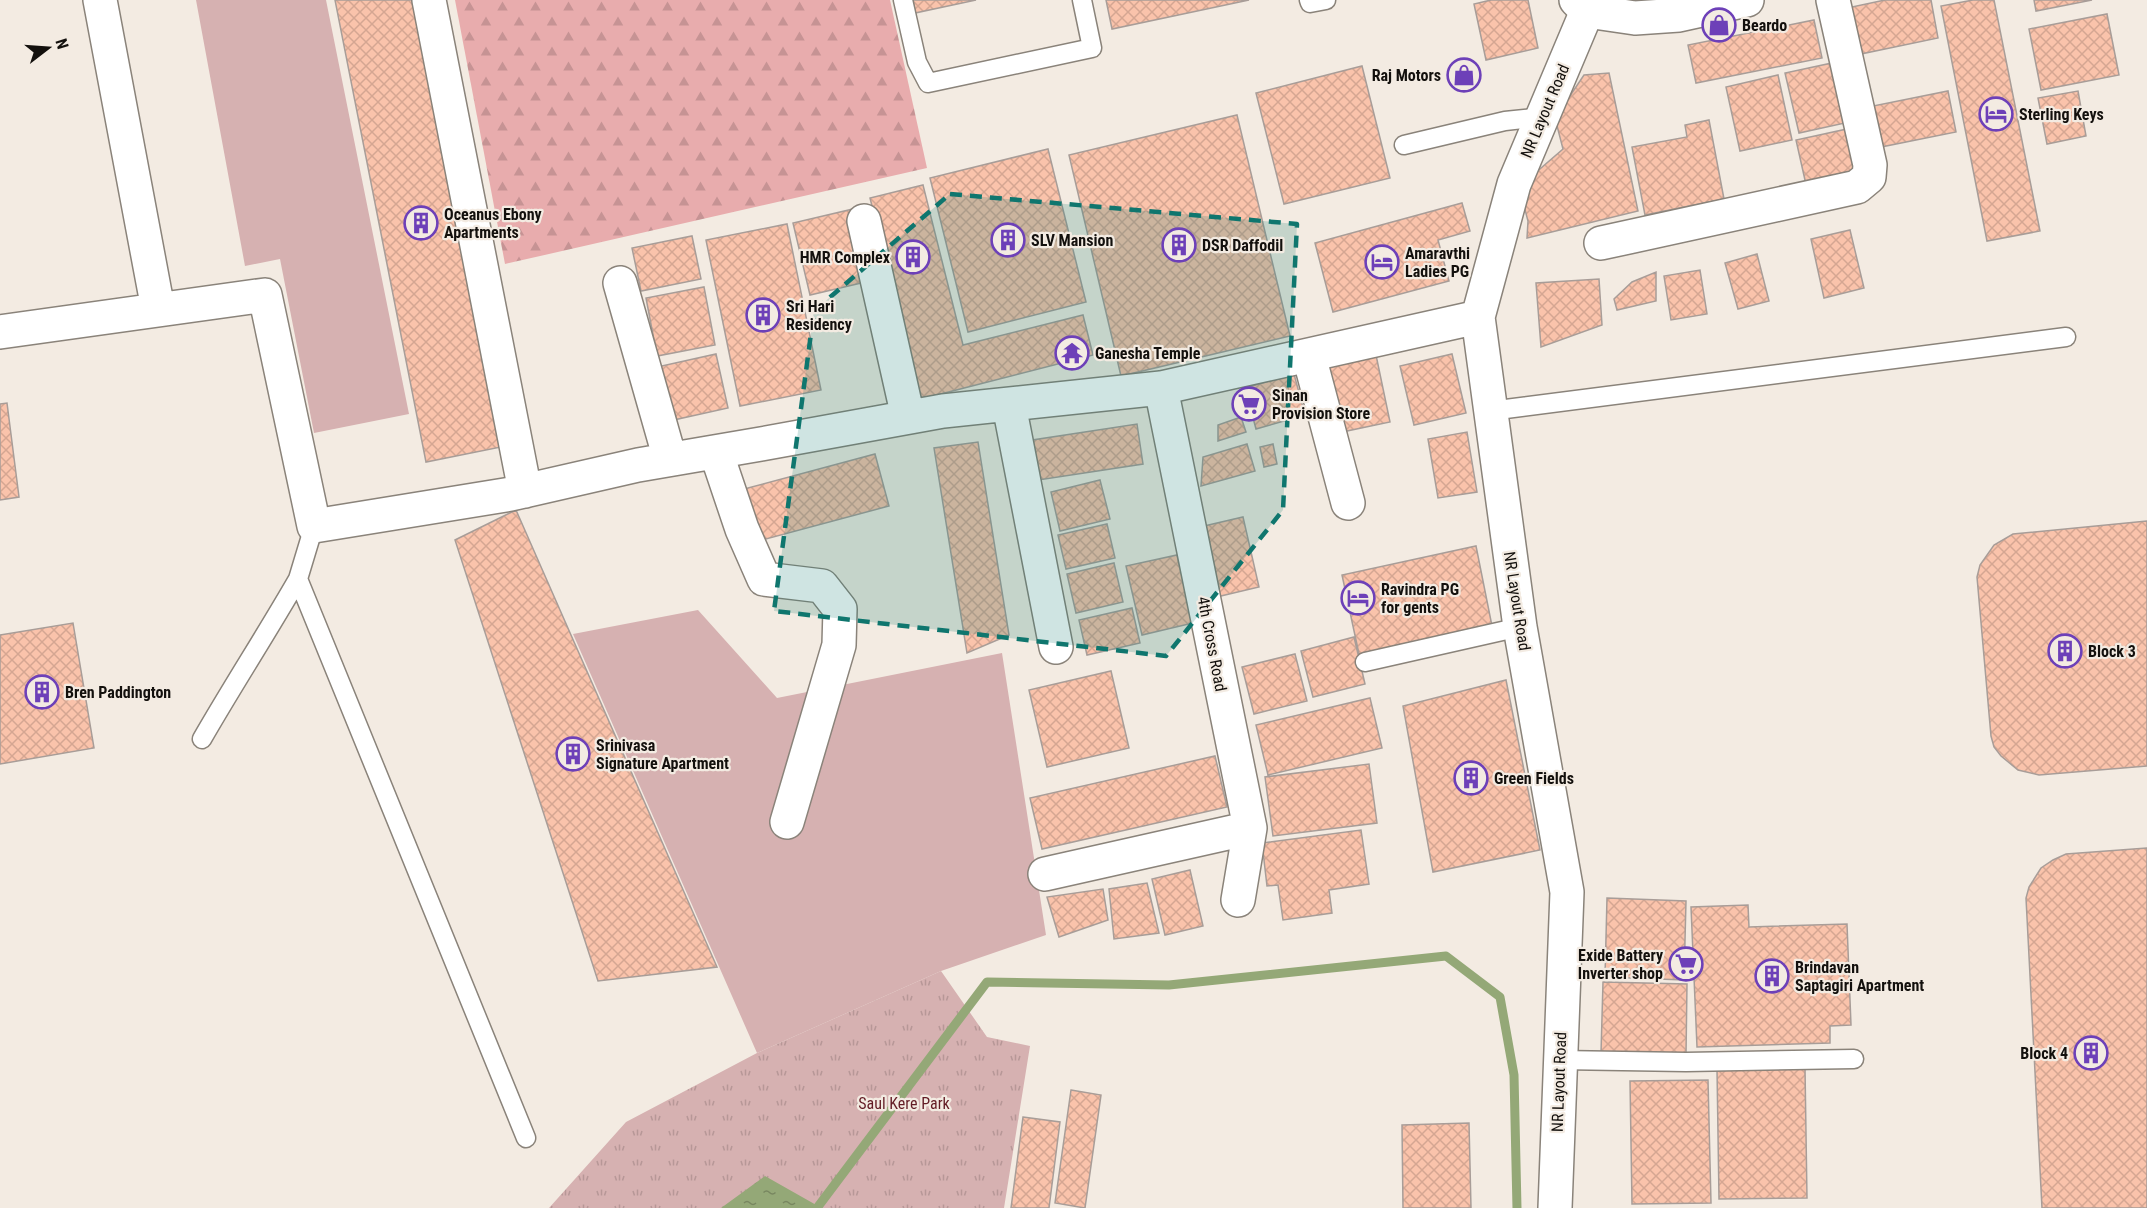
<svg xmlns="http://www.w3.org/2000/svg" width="2147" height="1208" viewBox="0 0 2147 1208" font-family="'Roboto Condensed',sans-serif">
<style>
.grass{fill:#d6b1b1}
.forest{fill:url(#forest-firs)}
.park{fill:url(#park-tufts)}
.water{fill:url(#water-ripples)}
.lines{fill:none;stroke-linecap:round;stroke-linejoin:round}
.stream{stroke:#94a877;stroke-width:9}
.building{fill:url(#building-cross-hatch);stroke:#a89d98;stroke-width:1.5}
.service-casing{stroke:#8a837a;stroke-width:21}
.minor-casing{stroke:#8a837a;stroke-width:36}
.tertiary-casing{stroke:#8a837a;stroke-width:36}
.service{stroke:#fff;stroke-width:18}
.minor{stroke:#fff;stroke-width:33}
.tertiary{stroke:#fff;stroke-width:33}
.marked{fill:#0f766e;fill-opacity:0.2;stroke:#0f766e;stroke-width:4.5;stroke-dasharray:12 8;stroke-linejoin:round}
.labels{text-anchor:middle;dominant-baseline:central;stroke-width:4.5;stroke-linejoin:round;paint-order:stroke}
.poi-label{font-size:16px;font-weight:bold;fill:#13100d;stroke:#f3ebe2;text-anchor:start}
.street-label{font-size:16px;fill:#13100d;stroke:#f3ebe2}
.park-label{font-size:16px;fill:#621b24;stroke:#f3ebe2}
</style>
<defs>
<pattern id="forest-firs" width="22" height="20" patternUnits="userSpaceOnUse" patternTransform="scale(1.5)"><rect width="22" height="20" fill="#e8acad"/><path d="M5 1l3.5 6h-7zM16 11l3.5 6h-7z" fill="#c69394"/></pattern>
<pattern id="park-tufts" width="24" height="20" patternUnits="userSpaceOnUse" patternTransform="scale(1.5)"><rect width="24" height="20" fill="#d6b1b1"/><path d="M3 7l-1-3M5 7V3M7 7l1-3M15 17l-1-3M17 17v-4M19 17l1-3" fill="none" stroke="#b79797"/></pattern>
<pattern id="water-ripples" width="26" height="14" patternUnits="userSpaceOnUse" patternTransform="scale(1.5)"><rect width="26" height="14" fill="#94a877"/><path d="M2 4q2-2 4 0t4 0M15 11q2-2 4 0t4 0" fill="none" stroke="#788760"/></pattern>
<pattern id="building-cross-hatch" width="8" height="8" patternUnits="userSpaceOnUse" patternTransform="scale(1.5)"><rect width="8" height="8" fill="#fac3ab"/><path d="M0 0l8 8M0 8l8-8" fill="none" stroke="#d5a692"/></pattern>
</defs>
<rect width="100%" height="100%" fill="#f3ebe2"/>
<path class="grass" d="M196 0H326L409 414 314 433 280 259 245 266Z
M698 610 777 698 1002 653 1046 935 941 971 757 1053 573 634Z"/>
<path class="forest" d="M455 0H890L927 168 505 264Z"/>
<path class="park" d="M941 971 987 1037 1030 1046 1004 1208H549L626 1122 757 1053Z"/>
<path class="water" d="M765 1176 818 1206 823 1208H721Z"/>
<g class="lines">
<path class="stream" d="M817 1208 987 982 1169 985 1446 956 1500 997 1514 1075 1517 1208"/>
</g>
<path class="building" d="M335 0H418L506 446 426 462Z
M913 0H976L915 13Z
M1106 0H1249L1112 29Z
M1491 0H1528L1538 48 1486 60 1474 4Z
M1885 0H1931L1938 38 1856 55 1847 8Z
M1973 0H1994L2040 231 1987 241 1941 6Z
M2034 0H2092L2036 11Z
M2107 14 2119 75 2041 90 2029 29Z
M1814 20 1822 58 1696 83 1688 45Z
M1832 63 1845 123 1799 133 1785 73Z
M1362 66 1390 178 1284 204 1256 93Z
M1609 73 1638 211 1527 238 1528 221 1519 187 1563 149 1555 118 1584 75Z
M1778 75 1792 140 1740 151 1726 87Z
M1948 91 1956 132 1876 148 1868 107Z
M2078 91 2086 136 2047 144 2038 98Z
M1237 115 1290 336 1121 376 1069 155Z
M1709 120 1724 199 1645 215 1632 147 1687 137 1685 125Z
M1847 129 1857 178 1807 189 1796 140Z
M1048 149 1086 302 968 332 930 178Z
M923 185 963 345 1083 315 1093 355 921 399 870 198Z
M1462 203 1470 231 1438 240 1449 281 1333 312 1315 243Z
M853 209 870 281 810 295 793 223Z
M787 224 821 390 740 406 706 240Z
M1850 230 1864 288 1824 298 1811 239Z
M692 236 701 279 641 291 632 248Z
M1757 254 1769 301 1738 309 1725 263Z
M1700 270 1707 314 1671 320 1664 276Z
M1656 272V301L1617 310 1614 299 1632 282Z
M1599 279 1602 325 1541 347 1536 283Z
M704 287 715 345 657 356 646 298Z
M716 354 728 408 669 421 657 367Z
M1452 354 1466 413 1414 425 1400 366Z
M1376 355 1390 422 1342 432 1328 364Z
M1294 374 1305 415 1256 429 1245 388Z
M7 403 19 497 0 500V404Z
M1241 417 1246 432 1218 441V425Z
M1137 424 1143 464 1032 481 1026 441Z
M1467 432 1477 492 1438 498 1428 439Z
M978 442 1009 635 967 653 934 448Z
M1247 444 1255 471 1201 486 1203 457Z
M1273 444 1277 464 1264 467 1260 447Z
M875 454 889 506 758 541 744 489Z
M1100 480 1110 519 1060 531 1051 492Z
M516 510 717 967 598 981 455 540Z
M1243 517 1259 587 1208 599 1191 529Z
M2147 521V766L2039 775 2018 770 2001 756 1994 747 1991 736 1977 577 1980 565 1994 545 2013 534Z
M1107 524 1115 558 1066 569 1058 535Z
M1476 546 1492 626 1359 654 1342 575Z
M1177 555 1193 623 1142 635 1126 566Z
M1114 563 1123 602 1076 613 1067 574Z
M1132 608 1140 643 1087 655 1079 620Z
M73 623 94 748 0 764V635Z
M1354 637 1365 684 1313 697 1301 651Z
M1295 654 1307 701 1254 714 1242 667Z
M1111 671 1129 748 1047 767 1029 690Z
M1506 680 1540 850 1433 872 1403 706Z
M1370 698 1382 748 1268 775 1256 725Z
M1215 756 1227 807 1042 849 1030 798Z
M1369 764 1377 823 1273 836 1265 777Z
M1361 830 1369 884 1329 890 1332 913 1283 920 1278 885 1267 886 1262 843Z
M2147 848V1208H2042L2026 898 2029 887 2041 868 2053 860 2066 854Z
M1190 870 1203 926 1165 935 1152 879Z
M1147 883 1159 933 1114 939 1109 889Z
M1103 889 1108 920 1059 937 1047 897Z
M1607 898 1686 901 1684 980 1605 977Z
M1748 905 1749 927 1847 924 1851 1025 1830 1026V1043L1697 1047 1691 907Z
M1603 982 1687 984 1686 1055 1601 1053Z
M1805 1068 1807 1198 1719 1199 1717 1069Z
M1708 1080 1711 1203 1632 1204 1630 1081Z
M1071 1090 1101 1095 1085 1208 1055 1203Z
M1023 1117 1060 1122 1049 1208H1011Z
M1469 1123 1471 1208H1403L1402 1125Z"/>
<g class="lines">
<defs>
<path id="service" d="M903 0 917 62 928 83 1092 48 1082 0
M1309 0 1310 3 1326 0
M1404 145 1505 121 1543 117
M1490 411 2066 337
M314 526 298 579 526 1138
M1365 662 1520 627
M202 739C233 685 267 633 298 579
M1559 1060 1686 1062 1854 1059"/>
<path id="minor" d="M100 0 158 309
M429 0 525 491
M864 221 908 417
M1601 243 1857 187 1869 177 1870 165 1833 0
M620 283 670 459
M0 332 265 295 314 526 511 494 638 465 761 444 943 411 1161 388 1478 317
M1309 356 1348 503
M1161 388 1250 828 1238 900
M1009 405 1056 647
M716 452 742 529 764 579 822 586 840 609 839 645 787 822
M1045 874 1250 828
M1555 1208 1567 892 1520 627 1478 317 1514 184 1587 11"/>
<path id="tertiary" d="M1576 0 1587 11 1635 18 1679 15 1747 0"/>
</defs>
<use href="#service" class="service-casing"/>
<use href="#minor" class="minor-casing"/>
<use href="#tertiary" class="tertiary-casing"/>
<use href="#service" class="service"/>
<use href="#minor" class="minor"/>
<use href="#tertiary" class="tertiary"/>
</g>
<path class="marked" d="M950 194 1297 224 1283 510 1166 656 774 611 814 311Z"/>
<defs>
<symbol id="shop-ring" viewBox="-11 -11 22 22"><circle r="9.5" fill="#f3ebe2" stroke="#6d40b8" stroke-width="1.5"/><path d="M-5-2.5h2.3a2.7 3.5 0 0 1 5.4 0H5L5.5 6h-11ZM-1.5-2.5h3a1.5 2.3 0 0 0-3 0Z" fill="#6d40b8"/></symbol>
<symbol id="hotel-ring" viewBox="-11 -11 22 22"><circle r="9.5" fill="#f3ebe2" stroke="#6d40b8" stroke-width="1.5"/><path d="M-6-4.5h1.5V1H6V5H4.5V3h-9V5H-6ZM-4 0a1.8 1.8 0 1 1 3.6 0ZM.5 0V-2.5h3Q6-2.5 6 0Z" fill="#6d40b8"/></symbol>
<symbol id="building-ring" viewBox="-11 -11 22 22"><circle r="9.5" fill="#f3ebe2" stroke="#6d40b8" stroke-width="1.5"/><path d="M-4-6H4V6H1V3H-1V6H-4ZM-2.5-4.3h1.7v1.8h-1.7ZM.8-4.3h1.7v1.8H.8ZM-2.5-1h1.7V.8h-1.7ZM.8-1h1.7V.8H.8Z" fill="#6d40b8"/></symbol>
<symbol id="temple-ring" viewBox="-11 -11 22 22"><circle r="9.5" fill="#f3ebe2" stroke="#6d40b8" stroke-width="1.5"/><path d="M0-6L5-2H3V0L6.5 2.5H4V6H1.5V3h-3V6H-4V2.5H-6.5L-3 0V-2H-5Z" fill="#6d40b8"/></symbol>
<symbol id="supermarket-ring" viewBox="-11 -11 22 22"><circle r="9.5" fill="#f3ebe2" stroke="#6d40b8" stroke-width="1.5"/><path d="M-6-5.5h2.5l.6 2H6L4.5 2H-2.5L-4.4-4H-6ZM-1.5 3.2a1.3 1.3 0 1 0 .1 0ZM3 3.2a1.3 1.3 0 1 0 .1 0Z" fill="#6d40b8"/></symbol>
</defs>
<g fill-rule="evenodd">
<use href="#shop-ring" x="1700" y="6" width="38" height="38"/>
<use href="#shop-ring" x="1445" y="56" width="38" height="38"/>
<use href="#hotel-ring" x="1977" y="95" width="38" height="38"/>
<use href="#building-ring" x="402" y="204" width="38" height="38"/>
<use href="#building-ring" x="989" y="221" width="38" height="38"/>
<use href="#building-ring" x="1160" y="226" width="38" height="38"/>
<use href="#building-ring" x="894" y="238" width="38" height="38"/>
<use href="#hotel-ring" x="1363" y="243" width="38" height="38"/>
<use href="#building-ring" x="744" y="296" width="38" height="38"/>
<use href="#temple-ring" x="1053" y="334" width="38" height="38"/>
<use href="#supermarket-ring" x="1230" y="385" width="38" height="38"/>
<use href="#hotel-ring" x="1339" y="579" width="38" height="38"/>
<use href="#building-ring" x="2046" y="632" width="38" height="38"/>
<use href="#building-ring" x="23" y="673" width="38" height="38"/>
<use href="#building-ring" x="554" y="735" width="38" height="38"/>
<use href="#building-ring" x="1452" y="759" width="38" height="38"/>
<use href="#supermarket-ring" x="1667" y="945" width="38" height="38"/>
<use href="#building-ring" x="1753" y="957" width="38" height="38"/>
<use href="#building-ring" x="2072" y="1034" width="38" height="38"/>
</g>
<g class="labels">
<g class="poi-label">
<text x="1742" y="25">Beardo</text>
<text x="1441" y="75" text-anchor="end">Raj Motors</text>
<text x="2019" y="114">Sterling Keys</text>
<text x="444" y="214">Oceanus Ebony<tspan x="444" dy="18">Apartments</tspan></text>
<text x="1031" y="240">SLV Mansion</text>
<text x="1202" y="245">DSR Daffodil</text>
<text x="1405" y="253">Amaravthi<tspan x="1405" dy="18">Ladies PG</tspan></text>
<text x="890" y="257" text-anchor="end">HMR Complex</text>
<text x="786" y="306">Sri Hari<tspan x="786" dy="18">Residency</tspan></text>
<text x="1095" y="353">Ganesha Temple</text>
<text x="1272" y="395">Sinan<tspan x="1272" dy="18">Provision Store</tspan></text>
<text x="1381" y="589">Ravindra PG<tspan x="1381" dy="18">for gents</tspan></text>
<text x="2088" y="651">Block 3</text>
<text x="65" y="692">Bren Paddington</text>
<text x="596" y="745">Srinivasa<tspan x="596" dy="18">Signature Apartment</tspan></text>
<text x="1494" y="778">Green Fields</text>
<text x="1663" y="955" text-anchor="end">Exide Battery<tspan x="1663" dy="18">Inverter shop</tspan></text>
<text x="1795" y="967">Brindavan<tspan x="1795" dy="18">Saptagiri Apartment</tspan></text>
<text x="2068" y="1053" text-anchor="end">Block 4</text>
</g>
<g class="street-label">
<text transform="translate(1545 111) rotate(-67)">NR Layout Road</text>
<text transform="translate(1517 601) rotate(81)">NR Layout Road</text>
<text transform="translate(1212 644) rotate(79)">4th Cross Road</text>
<text transform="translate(1559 1082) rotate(-88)">NR Layout Road</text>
</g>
<g class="park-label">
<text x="904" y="1103">Saul Kere Park</text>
</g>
</g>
<g transform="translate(48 48) rotate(73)" stroke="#f3ebe2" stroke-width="4.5" paint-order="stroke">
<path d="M0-4.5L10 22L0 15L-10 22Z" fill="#13100d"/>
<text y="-9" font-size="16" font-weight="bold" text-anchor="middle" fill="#13100d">N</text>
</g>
</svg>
